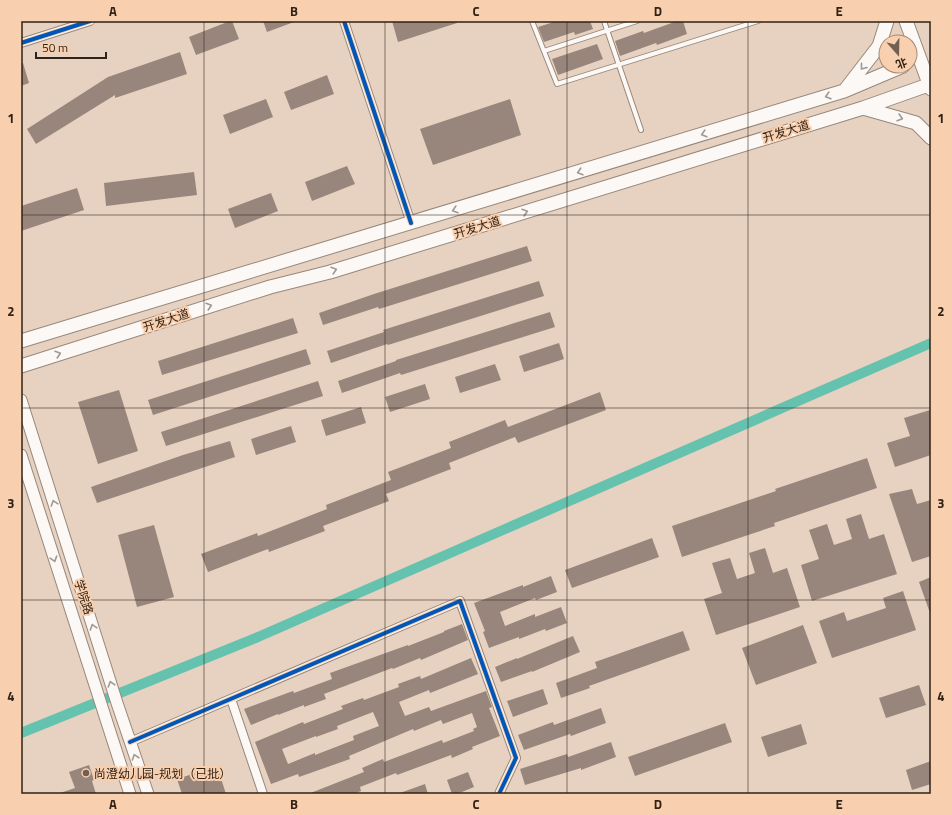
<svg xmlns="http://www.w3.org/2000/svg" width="952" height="815" viewBox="0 0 952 815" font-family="'Titillium Web','Noto Sans SC',sans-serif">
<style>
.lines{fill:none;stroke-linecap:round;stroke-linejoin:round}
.canal{stroke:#65c2ae;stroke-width:10}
.building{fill:#98867c;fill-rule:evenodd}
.lane-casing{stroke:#98887a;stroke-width:6}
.street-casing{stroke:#98887a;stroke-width:10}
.secondary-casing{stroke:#98887a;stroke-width:13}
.primary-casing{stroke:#98887a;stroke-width:15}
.lane{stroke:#fbf8f6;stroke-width:4}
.street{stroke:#fbf8f6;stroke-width:8}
.secondary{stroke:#fbf8f6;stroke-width:11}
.primary{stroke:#fbf8f6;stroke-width:13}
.cycleway-casing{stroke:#f8cfaf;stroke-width:6}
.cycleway{stroke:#0057b8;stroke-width:4}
.oneway{stroke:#a09891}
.grid{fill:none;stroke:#312215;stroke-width:1;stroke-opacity:0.55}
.poi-dot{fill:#715f51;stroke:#f8cfaf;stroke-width:1.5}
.labels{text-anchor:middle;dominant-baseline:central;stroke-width:4;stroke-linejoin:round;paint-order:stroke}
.street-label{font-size:12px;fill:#312215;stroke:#f8cfaf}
.poi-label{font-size:12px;fill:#312215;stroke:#f8cfaf;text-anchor:start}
.neatline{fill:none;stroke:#312215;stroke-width:1.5}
.grid-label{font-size:13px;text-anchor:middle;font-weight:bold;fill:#312215}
</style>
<rect width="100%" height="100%" fill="#e7d1c0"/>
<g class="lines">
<path class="canal" d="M21 733 258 637 931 343"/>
</g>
<path class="building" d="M230 21H232L239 39 196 55 189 37Z
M263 21H294V22L267 32Z
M392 21H457V23L398 42Z
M557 21H590L593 29 575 35 574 32 544 42 538 27Z
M677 21H683L687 34 657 45 656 43 620 56 615 41 643 31 644 33Z
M597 44 603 59 558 75 552 59Z
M180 52 187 74 115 98V95L36 144 27 129 108 77Z
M21 63H23L29 83 21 86Z
M327 75 334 94 291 110 284 92Z
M266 99 273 117 230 134 223 115Z
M510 99 521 135 433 165 420 129Z
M347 166 355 184 312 201 305 182Z
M194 172 197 195 106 206 104 183Z
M77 188 84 210 21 231V206Z
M271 193 278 211 235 228 228 209Z
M527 246 532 261 379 309 378 307 323 325 319 313 374 294Z
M539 281 544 296 388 345 387 344 331 363 327 351 384 332 383 330Z
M550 312 555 327 401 375 400 373 342 393 338 381 396 361V360Z
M293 318 298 333 162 375 158 361Z
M559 343 564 359 524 372 519 356Z
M306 349 311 364 153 415 148 400Z
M495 364 501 380 460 393 455 377Z
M318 381 323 396 166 446 161 432Z
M425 384 430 399 390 412 385 397Z
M119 390 138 451 98 464 78 402Z
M600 392 606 410 518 443 515 437 449 463 451 469 386 494 389 501 323 526 325 531 269 552 268 549 208 572 201 554 257 533 258 536 327 509 326 505 391 480 388 472 451 448 449 442 505 420 508 427Z
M361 407 366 423 326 436 321 420Z
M930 410 931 414V455L895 467 887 443 910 436 904 418Z
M291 426 296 442 256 455 251 439Z
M230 441 235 457 97 503 91 487 183 455Z
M867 458 877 488 774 523 775 526 682 557 672 526 776 491 775 489Z
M912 489 917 504 931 500V556L912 562 889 494Z
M861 514 869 539 884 534 897 574 812 601 801 565 819 559 809 530 827 524 834 545 852 539 846 519Z
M154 525 174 597 137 607 118 535Z
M652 538 659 557 572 588 565 570Z
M765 548 773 573 787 568 800 607 716 635 704 599 722 593 712 563 730 558 737 579 755 573 749 553Z
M551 576 557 592 536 600 535 598 500 612 505 626 535 614V617L561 607 567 623 546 631 545 629 519 639V637L489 648 483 632 485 631 474 603 523 585V587Z
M931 577V613H930L919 582Z
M903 591 916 630 832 658 819 621 844 612 847 621 886 608 883 598Z
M462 624 468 640 421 660 420 658 393 669 392 668 324 694 326 699 304 707V705L278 715V714L251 725 244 709 293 691 294 693 332 679 330 673 408 645V646L444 632V631Z
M803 625 817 663 756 685 742 648Z
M683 631 690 650 589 686 590 688 561 698 556 683 597 668 595 662Z
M573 636 580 652 532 672V671L501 682 495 667 517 658V659Z
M471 658 478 674 430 693 429 690 399 702 405 716 429 707 431 711 486 691 492 707 489 708 500 736 472 747 473 749 452 758 451 755 397 775 396 773 360 787 361 791 353 794H308L364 772 362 768 383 759 384 762 442 740 443 743 474 731 473 729 477 727 472 713 443 724 441 720 414 731 413 729 349 756 350 759 299 777 298 774 271 784 255 742 303 722 304 724 343 709 341 706 363 698 364 700 399 687 398 684 420 676 421 679ZM373 712 379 726 353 736 354 740 315 755V753L288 764 282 749 316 736V737L338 729 337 726Z
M919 685 926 705 886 718 879 698Z
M543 689 548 704 513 717 507 701Z
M601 708 606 723 571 736 570 734 524 750 518 735 553 722 554 725Z
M725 723 732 742 635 776 628 757Z
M801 724 807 744 768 757 761 737Z
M611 742 616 757 581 770V768L525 785 520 769 567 754 568 757Z
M931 761V784L912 790 906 770Z
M89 765 94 780 92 781 96 794H61L60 793 75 788 69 772Z
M217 766 226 794H182L177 779Z
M468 772 474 787 457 794H452L447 780Z
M425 784 428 794H400V793Z"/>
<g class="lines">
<defs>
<path id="lane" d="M532 21 557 84 758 21
M604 21 641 130
M544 51 637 21"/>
<path id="street" d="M344 21 411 223
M21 43 90 21
M231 699 263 794
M130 742 460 601 516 758 499 794"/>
<path id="secondary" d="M21 400 117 703 148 794
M21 455 130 794"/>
<path id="primary" d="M906 21 931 89
M845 90 879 46 887 21
M863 108 916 123 931 138
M21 341 844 91 903 66
M21 366 270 287 330 272 863 108 931 84"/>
</defs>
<use href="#lane" class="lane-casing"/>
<use href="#street" class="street-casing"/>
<use href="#secondary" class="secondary-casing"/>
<use href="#primary" class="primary-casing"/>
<use href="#lane" class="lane"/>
<use href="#street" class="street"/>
<use href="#secondary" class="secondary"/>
<use href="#primary" class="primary"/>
<defs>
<path id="cycleway" d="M344 21 411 223
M21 43 90 21
M130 742 460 601 516 758 499 794"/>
</defs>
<use href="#cycleway" class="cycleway-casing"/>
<use href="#cycleway" class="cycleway"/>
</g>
<defs><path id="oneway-chevron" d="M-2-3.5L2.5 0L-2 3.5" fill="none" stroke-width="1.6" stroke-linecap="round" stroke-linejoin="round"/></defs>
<g class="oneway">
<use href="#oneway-chevron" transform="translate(863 67) rotate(128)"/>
<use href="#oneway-chevron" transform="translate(828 96) rotate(163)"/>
<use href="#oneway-chevron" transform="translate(900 118) rotate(16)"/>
<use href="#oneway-chevron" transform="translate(704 134) rotate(163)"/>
<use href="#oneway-chevron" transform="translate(580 172) rotate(163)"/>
<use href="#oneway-chevron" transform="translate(455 210) rotate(163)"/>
<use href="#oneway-chevron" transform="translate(525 212) rotate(-17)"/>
<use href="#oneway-chevron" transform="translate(334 270) rotate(-17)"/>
<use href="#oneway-chevron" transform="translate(209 306) rotate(-18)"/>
<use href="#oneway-chevron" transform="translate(58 354) rotate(-18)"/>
<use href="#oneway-chevron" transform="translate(54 503) rotate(-108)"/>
<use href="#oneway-chevron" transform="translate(54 559) rotate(72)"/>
<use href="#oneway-chevron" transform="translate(93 627) rotate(-108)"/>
<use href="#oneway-chevron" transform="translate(111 684) rotate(-107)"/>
<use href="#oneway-chevron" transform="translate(135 757) rotate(-109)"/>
</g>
<path class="grid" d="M204 21V794M385 21V794M567 21V794M748 21V794M21 215H931M21 408H931M21 600H931"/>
<circle class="poi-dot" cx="86" cy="773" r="4"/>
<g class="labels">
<g class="street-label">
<text transform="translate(786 131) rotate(-17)">开发大道</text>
<text transform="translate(477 227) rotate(-17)">开发大道</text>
<text transform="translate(166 320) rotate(-18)">开发大道</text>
<text transform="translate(84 597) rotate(72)">学院路</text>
</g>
<g class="poi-label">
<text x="94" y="773">尚澄幼儿园-规划（已批）</text>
</g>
</g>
<rect width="952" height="815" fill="none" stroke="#f8cfaf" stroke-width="44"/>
<g transform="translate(898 54) rotate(160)"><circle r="19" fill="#f8cfaf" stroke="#a88a71"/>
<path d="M0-3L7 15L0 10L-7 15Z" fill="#715f51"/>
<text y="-6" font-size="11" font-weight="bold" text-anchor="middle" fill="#312215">北</text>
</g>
<path d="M36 52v6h70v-6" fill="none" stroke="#312215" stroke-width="2"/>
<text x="42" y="52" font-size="12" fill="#312215" stroke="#f8cfaf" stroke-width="3" paint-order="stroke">50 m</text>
<rect x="22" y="22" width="908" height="771" class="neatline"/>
<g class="grid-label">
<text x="113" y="16">A</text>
<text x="294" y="16">B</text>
<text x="476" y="16">C</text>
<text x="658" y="16">D</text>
<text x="839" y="16">E</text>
<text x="11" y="123">1</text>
<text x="941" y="123">1</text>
<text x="11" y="316">2</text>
<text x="941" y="316">2</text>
<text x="11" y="508">3</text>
<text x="941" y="508">3</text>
<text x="11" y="701">4</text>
<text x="941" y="701">4</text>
<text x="113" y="809">A</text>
<text x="294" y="809">B</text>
<text x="476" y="809">C</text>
<text x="658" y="809">D</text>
<text x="839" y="809">E</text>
</g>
</svg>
